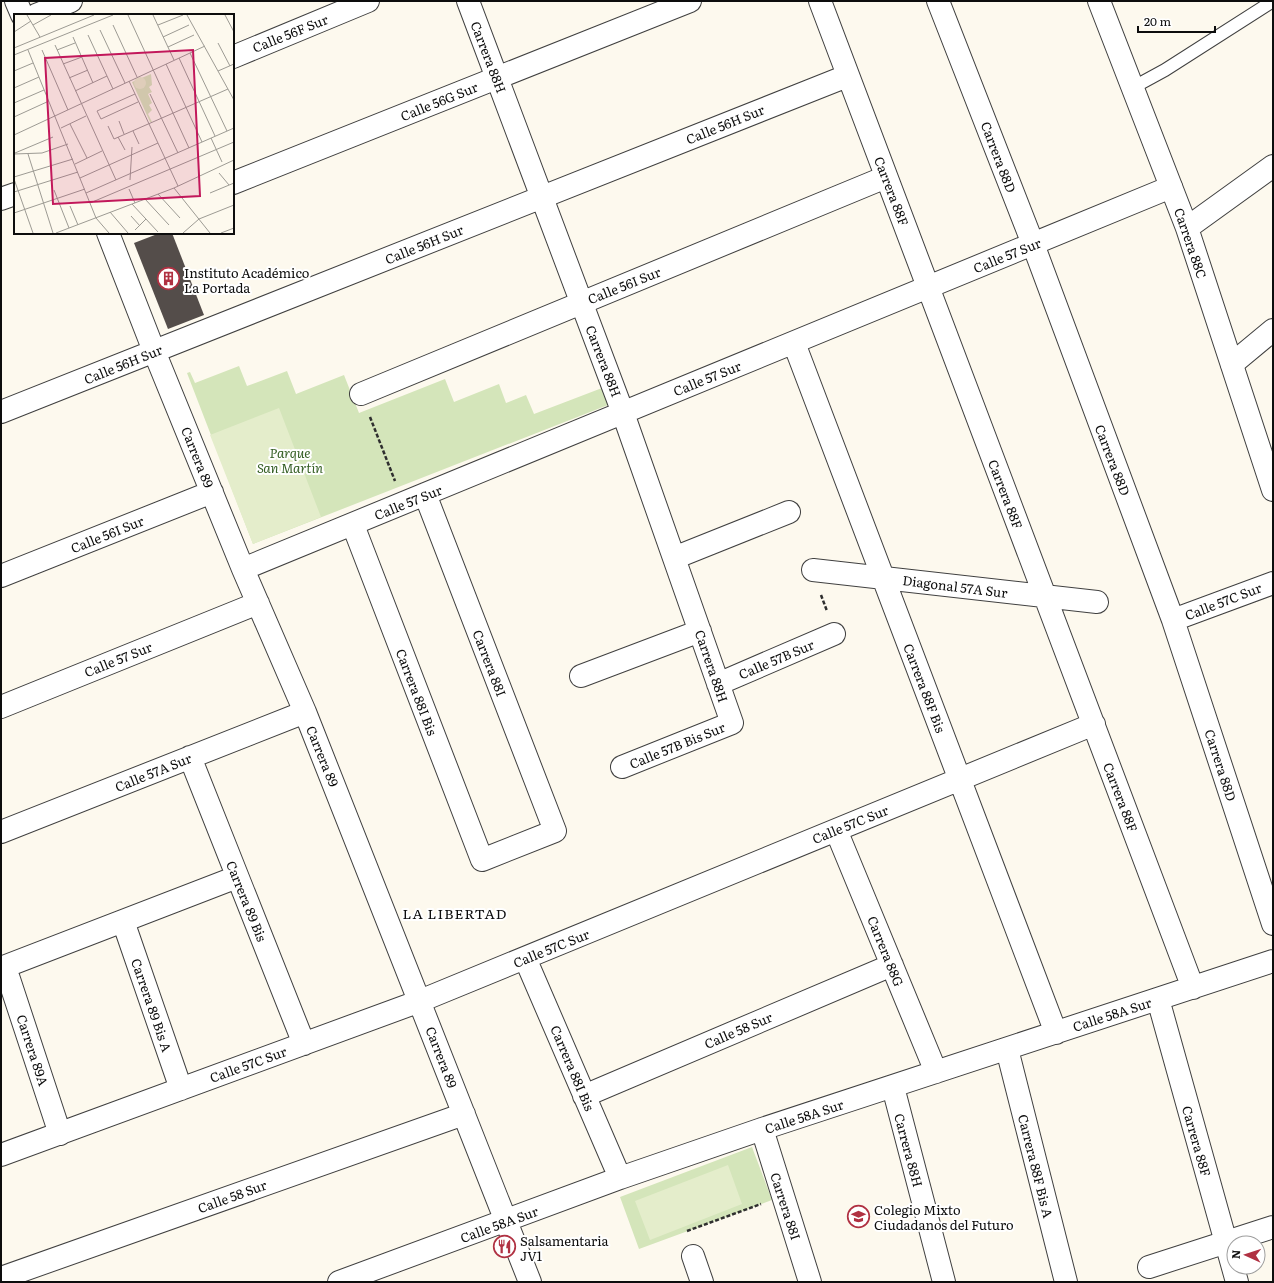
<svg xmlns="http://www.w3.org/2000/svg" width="1274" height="1283" viewBox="0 0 1274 1283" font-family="Literata,serif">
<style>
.green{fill:#d4e5ba}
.pitch{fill:#e4edcb}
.building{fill:#544d4a}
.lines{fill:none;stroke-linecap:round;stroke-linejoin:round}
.service-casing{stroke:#404040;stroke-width:14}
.minor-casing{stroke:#404040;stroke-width:24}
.tertiary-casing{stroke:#404040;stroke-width:24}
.path{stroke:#2f2f2f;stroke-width:2.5;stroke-dasharray:4 2;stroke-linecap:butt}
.service{stroke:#fff;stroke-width:12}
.minor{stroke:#fff;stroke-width:22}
.tertiary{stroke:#fff;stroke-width:22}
.labels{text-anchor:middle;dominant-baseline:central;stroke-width:4;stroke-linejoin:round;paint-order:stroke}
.street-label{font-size:13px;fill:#0d0d0d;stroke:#fff}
.poi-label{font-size:13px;fill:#0d0d0d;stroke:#fff;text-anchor:start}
.park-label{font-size:13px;font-style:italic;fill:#345e23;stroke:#fff}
.neighbourhood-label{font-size:14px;letter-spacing:1px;fill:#0d0d0d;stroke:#fff}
.inset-road{fill:none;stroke:#9d9b94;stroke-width:1}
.view{fill:#c2185b;fill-opacity:0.15;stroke:#c2185b;stroke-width:2}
.inset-edge{fill:none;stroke:#0d0d0d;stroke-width:2}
</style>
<rect width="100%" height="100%" fill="#fdf9ee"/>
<path class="green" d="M239 366 247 386 287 371 296 394 344 375 359 413 445 379 454 402 499 384 506 403 526 395 534 414 602 388 608 405 253 544 187 373 190 372 195 383Z
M752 1147 772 1200 639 1249 620 1197Z"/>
<path class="pitch" d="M279 408 321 517 253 544 210 435Z
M728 1165 742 1204 650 1240 635 1201Z"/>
<path class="building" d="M160 233H172L204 315 168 329 134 243Z"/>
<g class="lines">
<defs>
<path id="service" d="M1132 88 1165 70 1273 1"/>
<path id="minor" d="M16 1 22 15
M468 1 623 413 732 723 622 767
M820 1 1193 988
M938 1 1033 244 1173 620 1273 924
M36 15 71 1
M233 57 368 1
M233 183 690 1
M1 199 15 194
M108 233 154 351 243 569 305 712 530 1282
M794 343 1056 1033
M1232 364 1273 330
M361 394 886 177
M1 412 847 76
M353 525 482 860 555 831 425 494
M674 558 789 512
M243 569 1171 187
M813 570 1097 602
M1 576 212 492
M1173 620 1273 583
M581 676 700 631
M718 684 834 634
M1 707 258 603
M190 757 304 1044
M836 830 936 1072
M1 832 305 712
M123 921 181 1089
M525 958 620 1178
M5 967 60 1134
M1 968 237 877
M1158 999 1237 1282
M1007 1049 1066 1282
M893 1087 944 1282
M584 1096 892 965
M762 1129 810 1282
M1 1155 420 1001 1094 724
M693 1256 702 1282
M1149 1267 1273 1227
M1 1278 464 1114
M339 1282 620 1178 762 1129 1273 961"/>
<path id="tertiary" d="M1099 1 1187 228 1273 490
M1187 228 1273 166"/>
</defs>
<use href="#service" class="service-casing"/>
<use href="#minor" class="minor-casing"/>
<use href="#tertiary" class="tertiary-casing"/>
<path class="path" d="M370 417 395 481
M821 595 827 611
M687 1231 761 1204"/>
<use href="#service" class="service"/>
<use href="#minor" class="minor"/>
<use href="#tertiary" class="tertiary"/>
</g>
<defs>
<symbol id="building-ring" viewBox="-11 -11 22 22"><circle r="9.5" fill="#fff" stroke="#b03142" stroke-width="1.5"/><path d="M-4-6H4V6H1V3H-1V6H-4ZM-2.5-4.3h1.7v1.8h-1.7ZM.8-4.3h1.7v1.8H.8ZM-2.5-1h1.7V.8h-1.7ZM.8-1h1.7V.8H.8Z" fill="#b03142"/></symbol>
<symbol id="school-ring" viewBox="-11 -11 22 22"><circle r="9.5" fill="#fff" stroke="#b03142" stroke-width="1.5"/><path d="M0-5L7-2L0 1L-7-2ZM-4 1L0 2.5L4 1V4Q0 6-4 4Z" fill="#b03142"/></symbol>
<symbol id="restaurant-ring" viewBox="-11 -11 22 22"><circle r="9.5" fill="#fff" stroke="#b03142" stroke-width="1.5"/><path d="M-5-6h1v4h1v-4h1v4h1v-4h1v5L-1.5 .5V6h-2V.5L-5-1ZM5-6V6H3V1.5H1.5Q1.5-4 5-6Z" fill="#b03142"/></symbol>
</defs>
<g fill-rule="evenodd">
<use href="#building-ring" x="156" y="266" width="25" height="25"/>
<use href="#school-ring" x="846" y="1204" width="25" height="25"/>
<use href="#restaurant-ring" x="492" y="1234" width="25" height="25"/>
</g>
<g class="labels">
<g class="street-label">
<text transform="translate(290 33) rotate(-22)">Calle 56F Sur</text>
<text transform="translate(489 57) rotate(69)">Carrera 88H</text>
<text transform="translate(439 101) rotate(-22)">Calle 56G Sur</text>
<text transform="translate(725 124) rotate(-22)">Calle 56H Sur</text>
<text transform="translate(999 157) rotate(69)">Carrera 88D</text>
<text transform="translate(892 191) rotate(69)">Carrera 88F</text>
<text transform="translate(1191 243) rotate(71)">Carrera 88C</text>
<text transform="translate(424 244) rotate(-22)">Calle 56H Sur</text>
<text transform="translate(1007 255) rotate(-22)">Calle 57 Sur</text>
<text transform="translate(624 285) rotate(-22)">Calle 56I Sur</text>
<text transform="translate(604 361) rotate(69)">Carrera 88H</text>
<text transform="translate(123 364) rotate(-22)">Calle 56H Sur</text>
<text transform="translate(707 378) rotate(-22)">Calle 57 Sur</text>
<text transform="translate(198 457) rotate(68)">Carrera 89</text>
<text transform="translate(1113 460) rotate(69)">Carrera 88D</text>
<text transform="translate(1006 494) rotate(69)">Carrera 88F</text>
<text transform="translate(408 502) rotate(-22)">Calle 57 Sur</text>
<text transform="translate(107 534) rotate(-22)">Calle 56I Sur</text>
<text transform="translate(955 586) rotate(7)">Diagonal 57A Sur</text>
<text transform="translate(1223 601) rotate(-21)">Calle 57C Sur</text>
<text transform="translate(118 659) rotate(-22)">Calle 57 Sur</text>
<text transform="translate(776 659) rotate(-23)">Calle 57B Sur</text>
<text transform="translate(490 663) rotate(69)">Carrera 88I</text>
<text transform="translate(712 666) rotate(71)">Carrera 88H</text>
<text transform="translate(925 688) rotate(69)">Carrera 88F Bis</text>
<text transform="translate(417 692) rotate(69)">Carrera 88I Bis</text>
<text transform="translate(677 745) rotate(-22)">Calle 57B Bis Sur</text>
<text transform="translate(323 756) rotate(68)">Carrera 89</text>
<text transform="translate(1221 765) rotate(72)">Carrera 88D</text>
<text transform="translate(153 772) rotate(-22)">Calle 57A Sur</text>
<text transform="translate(1121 797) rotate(69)">Carrera 88F</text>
<text transform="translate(850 824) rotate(-22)">Calle 57C Sur</text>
<text transform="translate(247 901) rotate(68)">Carrera 89 Bis</text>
<text transform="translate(551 948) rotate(-22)">Calle 57C Sur</text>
<text transform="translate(886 951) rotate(68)">Carrera 88G</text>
<text transform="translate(152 1005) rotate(71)">Carrera 89 Bis A</text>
<text transform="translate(1112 1014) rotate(-18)">Calle 58A Sur</text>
<text transform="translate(738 1030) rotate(-23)">Calle 58 Sur</text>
<text transform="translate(33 1050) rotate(72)">Carrera 89A</text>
<text transform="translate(442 1057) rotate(69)">Carrera 89</text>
<text transform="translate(248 1064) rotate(-20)">Calle 57C Sur</text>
<text transform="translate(573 1068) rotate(67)">Carrera 88I Bis</text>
<text transform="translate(804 1116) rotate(-18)">Calle 58A Sur</text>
<text transform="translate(1197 1141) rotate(74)">Carrera 88F</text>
<text transform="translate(909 1150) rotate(75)">Carrera 88H</text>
<text transform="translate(1036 1166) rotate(76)">Carrera 88F Bis A</text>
<text transform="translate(232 1196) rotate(-20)">Calle 58 Sur</text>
<text transform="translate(786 1206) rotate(72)">Carrera 88I</text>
<text transform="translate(499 1224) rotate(-20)">Calle 58A Sur</text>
</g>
<g class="poi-label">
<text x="184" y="272">Instituto Académico<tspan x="184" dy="15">La Portada</tspan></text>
<text x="874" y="1209">Colegio Mixto<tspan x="874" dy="15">Ciudadanos del Futuro</tspan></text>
<text x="520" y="1240">Salsamentaria<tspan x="520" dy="15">JV1</tspan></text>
</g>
<g class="park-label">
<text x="290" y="452">Parque<tspan x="290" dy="15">San Martín</tspan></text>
</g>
<g class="neighbourhood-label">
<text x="455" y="913">LA LIBERTAD</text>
</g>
</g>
<g transform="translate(14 14)">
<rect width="220" height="220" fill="#fdf9ee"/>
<path d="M137 60 138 71 135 73 138 78 134 80 138 89 135 91 138 96 134 100 138 108H136L118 68Z" fill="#d4e5ba"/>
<path d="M120 69a6 6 0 1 1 12 0a6 6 0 1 1-12 0Z" fill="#e4edcb"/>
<path class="inset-road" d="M13 1 26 23M114 1 175 134M139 1 160 46M173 1 220 86M211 1 220 18M19 11 37 1M99 11 123 63M144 11 169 1M86 16 111 69M0 18 17 7M74 21 99 75M59 23 79 69M149 23 175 11M204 29 216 52M41 31 102 166M154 33 180 21M0 34 80 1M14 36 82 204 95 219M28 36 54 96M43 36 61 29M176 39 213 117M0 41 99 1M165 44 201 122M49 50 68 43M152 50 188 128M0 57 19 49M204 57 220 50M55 64 74 56M115 67 164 172M0 74 25 63M61 77 93 62M121 80 83 97 87 105 124 88M136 80 164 139M0 89 30 76M0 103 35 87M105 107 110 120M56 110 73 144M94 112 100 125 214 75M47 114 72 102M119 117 125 130M0 121 191 32M104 123 111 136M197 124 208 148M1 139 39 123M0 140 28 139 54 130M14 140 39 219M61 150 88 137M205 159 215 171M0 163 59 145M66 164 144 129M0 165 19 219M116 166 118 133M160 174 196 219M115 175 121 189M40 176 55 214M0 178 64 158M72 179 220 114M196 179 220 169M144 180 166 204M131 185 155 211M76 189 220 128M118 190 144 218M56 192 64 211M96 198 114 219M0 199 71 175M117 202 126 212M121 216 132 205M42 219 160 174 220 146M169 219 185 205 220 191M207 219 220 214"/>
<path class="view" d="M179 36 186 182 39 190 31 44Z"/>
<rect width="220" height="220" class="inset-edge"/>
</g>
<rect width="1274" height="1283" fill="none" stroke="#0d0d0d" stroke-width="4"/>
<g transform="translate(1246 1255) rotate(273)"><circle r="19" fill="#ffffff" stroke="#9e9e9e"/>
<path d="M0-3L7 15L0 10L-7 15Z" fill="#b03142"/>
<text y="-6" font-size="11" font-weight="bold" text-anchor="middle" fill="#0d0d0d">N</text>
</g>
<path d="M1138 26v6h77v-6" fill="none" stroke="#0d0d0d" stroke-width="2"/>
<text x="1144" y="26" font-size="12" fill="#0d0d0d" stroke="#ffffff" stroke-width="3" paint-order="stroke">20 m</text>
</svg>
